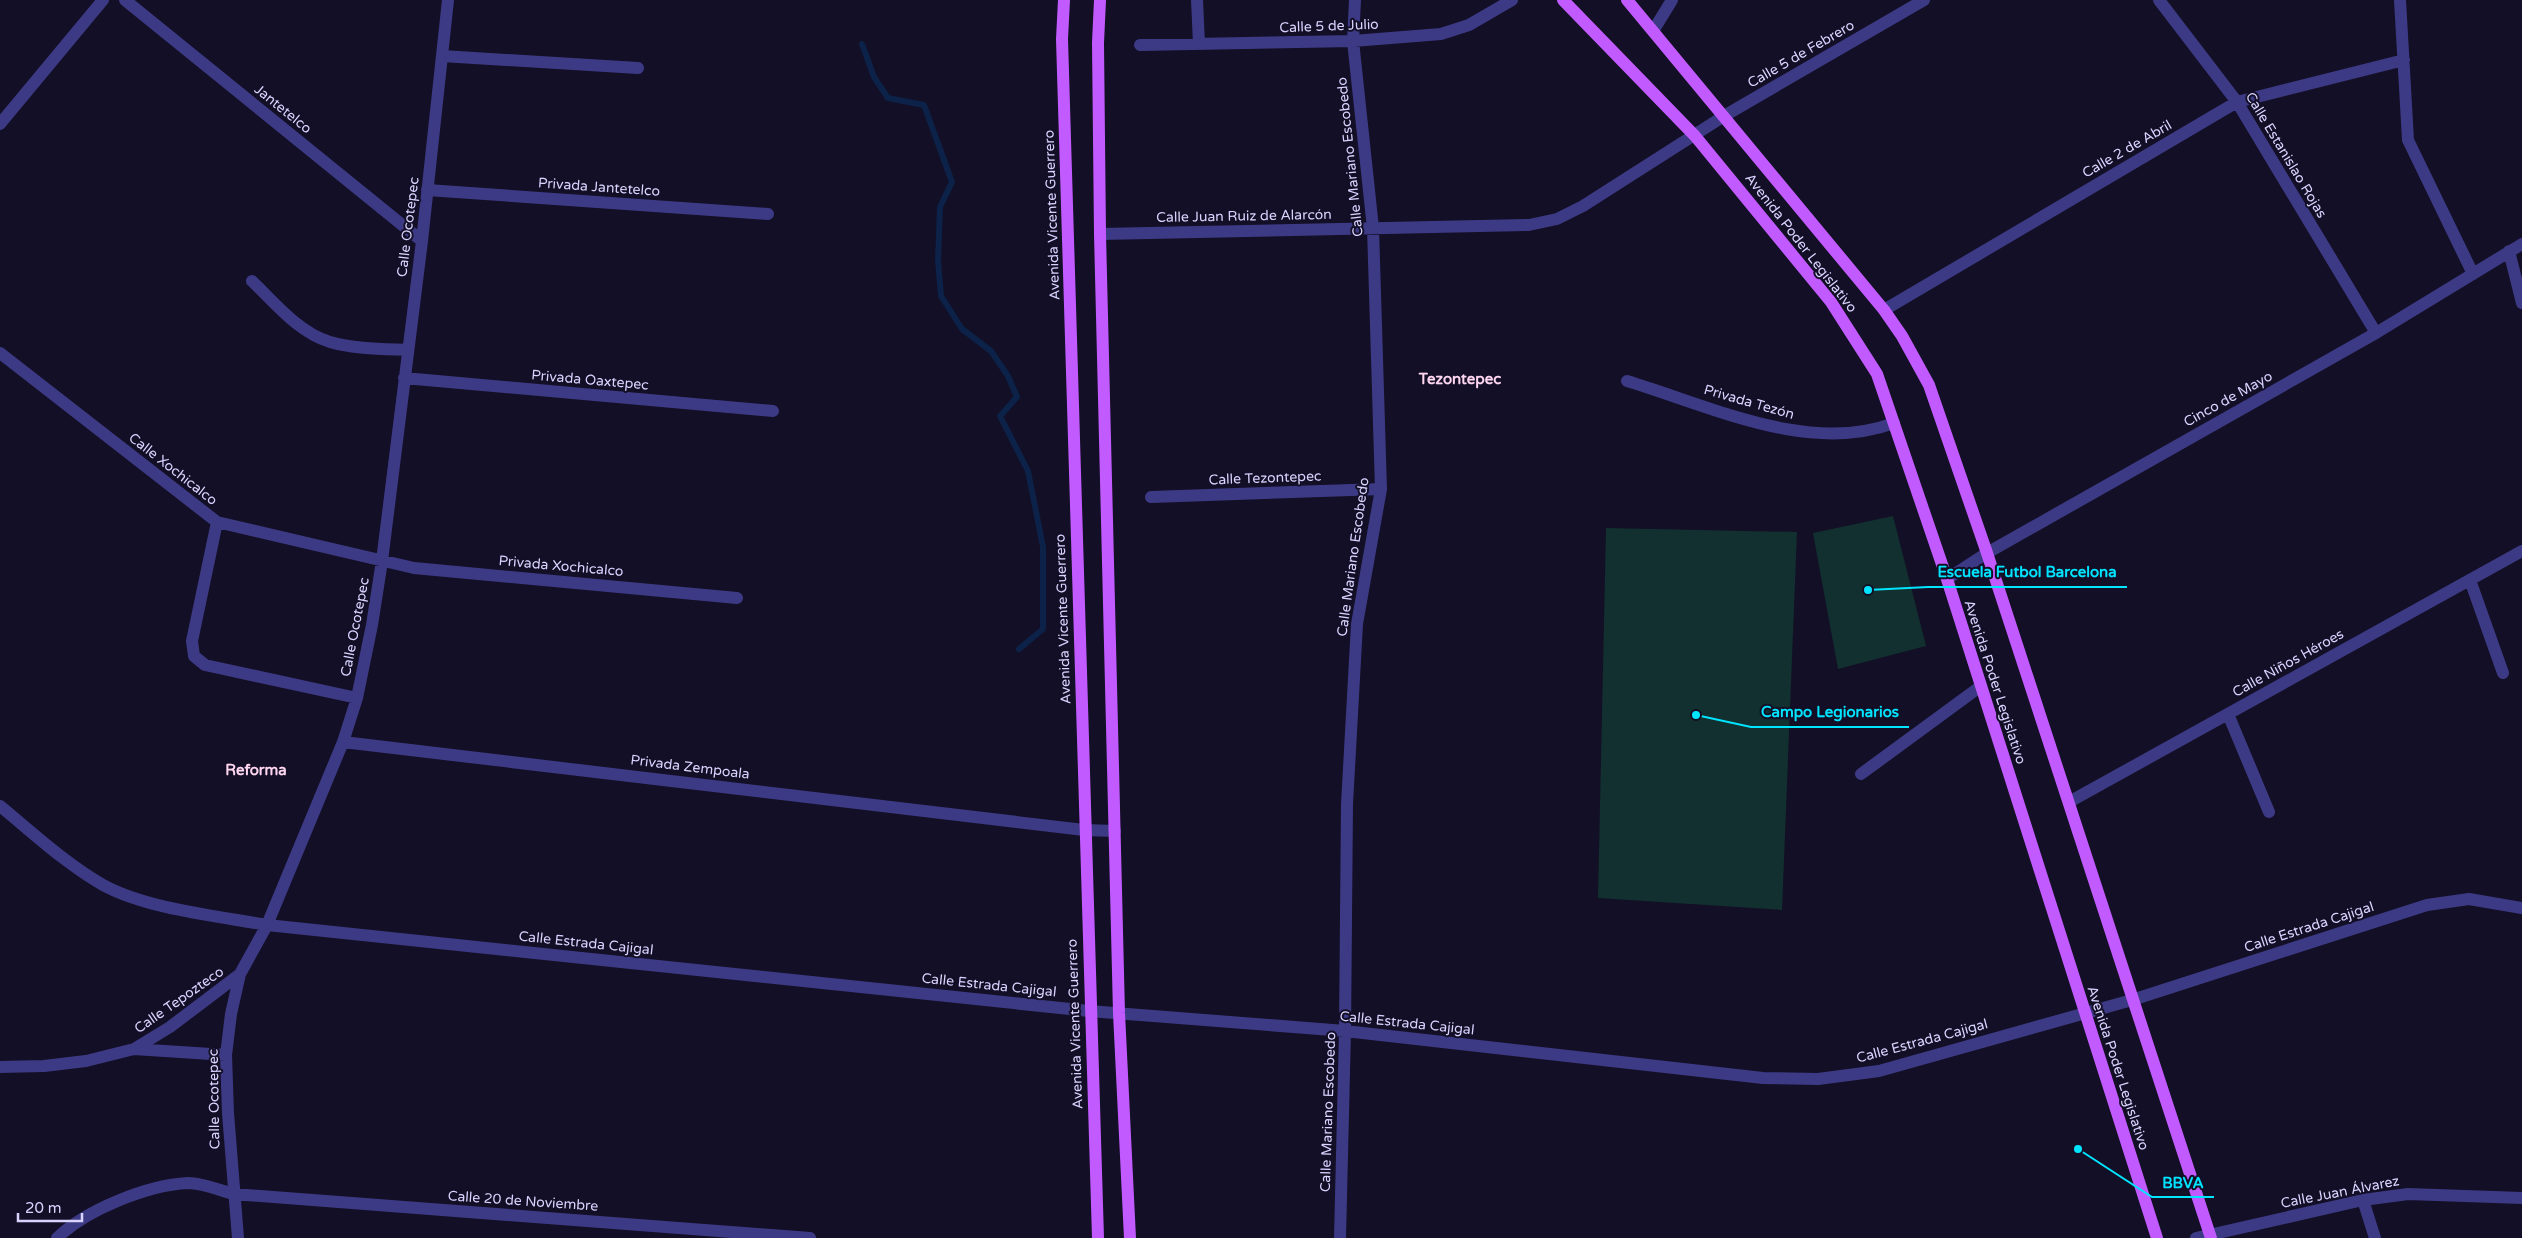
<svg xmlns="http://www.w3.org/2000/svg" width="2522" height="1238" viewBox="0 0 2522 1238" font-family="'Varela Round',sans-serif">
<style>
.green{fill:#12302f}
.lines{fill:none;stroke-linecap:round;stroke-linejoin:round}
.stream{stroke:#0c2248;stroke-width:6}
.minor{stroke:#3d3a85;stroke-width:12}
.major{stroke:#c25bff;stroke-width:12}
.labels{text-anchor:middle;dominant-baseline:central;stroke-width:4;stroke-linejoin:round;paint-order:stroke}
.street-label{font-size:14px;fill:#d9d4ff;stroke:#130f26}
.neighbourhood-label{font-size:15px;font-weight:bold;fill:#ffd6f0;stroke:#130f26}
.leader{fill:none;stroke:#00e5ff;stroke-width:2}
.callout-dot{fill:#00e5ff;stroke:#130f26;stroke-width:2}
.callout-label{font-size:15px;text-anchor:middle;font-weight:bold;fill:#00e5ff;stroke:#130f26;stroke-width:4;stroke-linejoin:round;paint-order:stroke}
</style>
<rect width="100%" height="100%" fill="#130f26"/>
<path class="green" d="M1893 516 1926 646 1838 669 1813 533Z
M1606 528 1797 532 1782 910 1598 898Z"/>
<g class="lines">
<path class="stream" d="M862 44 874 77 888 98 924 105 952 182 940 207 938 260 941 296 962 329 991 351 1008 376 1017 397 1000 416 1028 471 1043 547V629L1019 649"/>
<path class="minor" d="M125 0 422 241
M1197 0 1199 44
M2159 0 2237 102 2376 333
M2400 0 2408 140 2473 274
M1653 31 1672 0
M1140 45 1353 41 1441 34 1469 25 1512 0
M442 56 638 68
M0 124 103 0
M427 190 768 214
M1100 234 1529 225 1557 219 1583 206 1724 116 1924 0
M2509 251 2522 303
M252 281C275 303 299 333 330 342 354 349 383 349 407 350
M1884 310 2237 102 2404 60
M0 353 217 522 414 568 737 598
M404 378 773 411
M1627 381C1710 406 1809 455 1894 423
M1151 497 1381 489
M217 522 192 641 194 656 205 665 357 698
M1947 579 1987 553 2376 333 2522 244
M2470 580 2503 673
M2228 714 2269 812
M343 742 1084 830 1115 831
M1861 774 1981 686
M2069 802 2522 551
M0 806C33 833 66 864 103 885 147 909 217 916 267 925L1089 1011 1345 1031 1763 1078 1818 1079 1879 1071 2132 1000 2427 905 2469 899 2522 908
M134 1049 226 1055
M0 1067 44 1066 86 1061 134 1049 170 1027 240 974
M2363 1200 2375 1238
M57 1238C86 1210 147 1185 188 1183 202 1183 219 1190 233 1194L810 1238
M238 1238 228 1113 226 1055 231 1014 240 974 267 925 343 742 357 698 372 625 382 561 422 241 448 0
M1340 1238 1345 1031 1347 804 1357 624 1381 489 1373 228 1353 41 1355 0
M2196 1238 2363 1200 2408 1194 2522 1198"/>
<path class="major" d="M1064 0 1062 39 1098 1238
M1100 0 1098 43 1100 234 1119 1013 1130 1238
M1563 0 1695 136 1831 302 1877 374 1947 579 2157 1238
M1627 0 1884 310 1902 336 1929 385 1987 553 2211 1238"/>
</g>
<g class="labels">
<g class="street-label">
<text transform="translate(1329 26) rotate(-2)">Calle 5 de Julio</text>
<text transform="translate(1801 54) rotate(-30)">Calle 5 de Febrero</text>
<text transform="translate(283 109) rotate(39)">Jantetelco</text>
<text transform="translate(2127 149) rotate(-30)">Calle 2 de Abril</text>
<text transform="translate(2286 155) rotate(59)">Calle Estanislao Rojas</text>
<text transform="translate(1350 157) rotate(-96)">Calle Mariano Escobedo</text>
<text transform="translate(599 187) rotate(4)">Privada Jantetelco</text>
<text transform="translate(1052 215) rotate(-92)">Avenida Vicente Guerrero</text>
<text transform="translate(1244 216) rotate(-1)">Calle Juan Ruiz de Alarcón</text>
<text transform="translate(408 227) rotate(-83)">Calle Ocotepec</text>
<text transform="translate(1801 243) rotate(52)">Avenida Poder Legislativo</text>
<text transform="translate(590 380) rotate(5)">Privada Oaxtepec</text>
<text transform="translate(2228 399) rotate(-29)">Cinco de Mayo</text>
<text transform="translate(1749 402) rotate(16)">Privada Tezón</text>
<text transform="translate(173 469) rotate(38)">Calle Xochicalco</text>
<text transform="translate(1265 478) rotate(-2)">Calle Tezontepec</text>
<text transform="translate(1353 557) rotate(-82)">Calle Mariano Escobedo</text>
<text transform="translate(561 566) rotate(5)">Privada Xochicalco</text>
<text transform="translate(1063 619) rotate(-92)">Avenida Vicente Guerrero</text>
<text transform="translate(355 627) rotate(-79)">Calle Ocotepec</text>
<text transform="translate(2288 663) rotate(-29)">Calle Niños Héroes</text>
<text transform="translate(1995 682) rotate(72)">Avenida Poder Legislativo</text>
<text transform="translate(690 767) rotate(7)">Privada Zempoala</text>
<text transform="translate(2309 927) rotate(-18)">Calle Estrada Cajigal</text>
<text transform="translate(586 943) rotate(6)">Calle Estrada Cajigal</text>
<text transform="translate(989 985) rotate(6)">Calle Estrada Cajigal</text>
<text transform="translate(179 1000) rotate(-35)">Calle Tepozteco</text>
<text transform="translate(1407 1023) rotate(6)">Calle Estrada Cajigal</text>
<text transform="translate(1075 1024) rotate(-92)">Avenida Vicente Guerrero</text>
<text transform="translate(1922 1041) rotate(-15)">Calle Estrada Cajigal</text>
<text transform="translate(2118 1068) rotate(72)">Avenida Poder Legislativo</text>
<text transform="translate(214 1099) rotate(-91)">Calle Ocotepec</text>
<text transform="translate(1328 1112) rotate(-88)">Calle Mariano Escobedo</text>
<text transform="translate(2340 1192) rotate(-11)">Calle Juan Álvarez</text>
<text transform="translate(523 1201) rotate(4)">Calle 20 de Noviembre</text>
</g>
<g class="neighbourhood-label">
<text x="1460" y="379">Tezontepec</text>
<text x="256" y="770">Reforma</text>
</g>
</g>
<path class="leader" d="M1868 590L1928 587H2127M1696 715L1751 727H1909M2078 1149L2152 1197H2214"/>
<g class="callout-dot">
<circle cx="1868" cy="590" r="5"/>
<circle cx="1696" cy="715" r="5"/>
<circle cx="2078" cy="1149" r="5"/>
</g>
<g class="callout-label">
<text x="2027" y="577">Escuela Futbol Barcelona</text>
<text x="1830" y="717">Campo Legionarios</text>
<text x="2183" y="1188">BBVA</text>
</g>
<path d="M18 1213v8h64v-8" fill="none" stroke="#d9d4ff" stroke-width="2.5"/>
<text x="25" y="1213" font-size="15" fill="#d9d4ff" stroke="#130f26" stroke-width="4" paint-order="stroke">20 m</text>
</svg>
